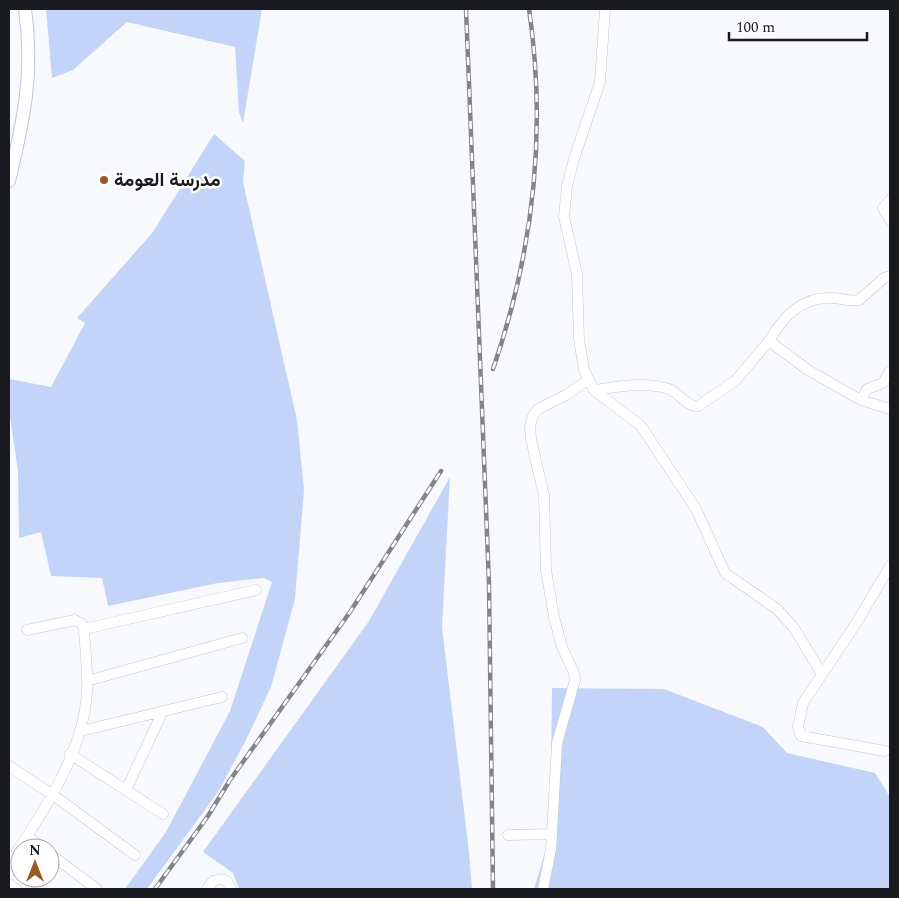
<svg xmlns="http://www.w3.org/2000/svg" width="899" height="898" viewBox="0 0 899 898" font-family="Spectral,Vazirmatn,serif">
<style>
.green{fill:#c4d4f9}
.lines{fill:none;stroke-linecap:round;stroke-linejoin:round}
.minor-casing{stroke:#bfc6d5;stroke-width:11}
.major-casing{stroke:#bfc6d5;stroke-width:14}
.minor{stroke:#fff;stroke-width:10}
.major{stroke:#fff;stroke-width:12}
.rail-casing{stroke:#84858a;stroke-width:4.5}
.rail{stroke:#fff;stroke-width:2.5;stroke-dasharray:8;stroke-linecap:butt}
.poi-dot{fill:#9a5a24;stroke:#fff;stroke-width:2}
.labels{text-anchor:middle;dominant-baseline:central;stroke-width:5;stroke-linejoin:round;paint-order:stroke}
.poi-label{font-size:19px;font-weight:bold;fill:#181a20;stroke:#fff;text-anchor:start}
</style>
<rect width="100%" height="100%" fill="#f8f9fd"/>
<path class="green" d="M46 9H262L243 123 239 112 235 47 127 22 73 70 52 78Z
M214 134 245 161 243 182 297 420 304 490 295 599 271 687 245 742 218 792 147 889H125L166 832 230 711 272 582 264 578 218 583 108 606 102 578 51 576 41 532 19 538 18 471 9 410V379L51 387 85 323 77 318 153 232Z
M450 477 442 627 469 852 472 889H239L233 873 203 852 369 621Z
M552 688 664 689 763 727 787 753 875 773 890 797V889H534L550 836Z"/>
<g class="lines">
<defs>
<path id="minor" d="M605 9 600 82 574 159 567 186 564 217 577 274 579 339 584 370 594 390 641 426 696 509 725 573 777 609 794 628 822 674
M890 200 883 208 890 220
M769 341C783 317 801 297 831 298 841 298 850 302 859 300L884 278 890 276
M890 371 883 383 867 389 861 400 890 409
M594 390C618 387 645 381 669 389 680 393 686 407 698 406L735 381 769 341 808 370 861 400
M27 630 75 620 82 624 84 629
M87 681 242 638
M81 731 222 697
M885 751 801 736 798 727 803 703 857 622 890 566
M70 754 163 814
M9 766 53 795 135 855
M126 790 163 711
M552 834 557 743 575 680 574 673 562 647 554 617 546 570 544 496 531 439 530 426 533 416 538 409 566 395 588 380
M508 835 552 834 551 849 543 889
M27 836 43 848
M50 854 97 889
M9 864C42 814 84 753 87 691 88 671 85 649 84 629L256 590
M9 884 16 889
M207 889 213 881 221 879 227 881 231 889"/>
<path id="major" d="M9 181C24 119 34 73 25 9"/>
</defs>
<use href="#minor" class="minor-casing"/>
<use href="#major" class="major-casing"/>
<use href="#minor" class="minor"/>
<use href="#major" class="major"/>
<defs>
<path id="rail" d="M466 9 489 584 493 889
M493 369C533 253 547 131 529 9
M155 889 208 816 230 780 350 612 441 471"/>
</defs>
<use href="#rail" class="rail-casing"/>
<use href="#rail" class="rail"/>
</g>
<circle class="poi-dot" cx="104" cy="180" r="5"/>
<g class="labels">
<g class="poi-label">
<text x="114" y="180">مدرسة العومة</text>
</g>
</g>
<rect width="899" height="898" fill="none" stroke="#181a20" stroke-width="20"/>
<g transform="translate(35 863)"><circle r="24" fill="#ffffff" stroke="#a3a3a6"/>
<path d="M0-4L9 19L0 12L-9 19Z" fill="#9a5a24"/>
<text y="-8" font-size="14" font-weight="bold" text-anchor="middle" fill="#181a20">N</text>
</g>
<path d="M729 32v8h138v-8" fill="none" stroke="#181a20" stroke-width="2.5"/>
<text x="736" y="32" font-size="15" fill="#181a20" stroke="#ffffff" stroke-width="4" paint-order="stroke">100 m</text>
</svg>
